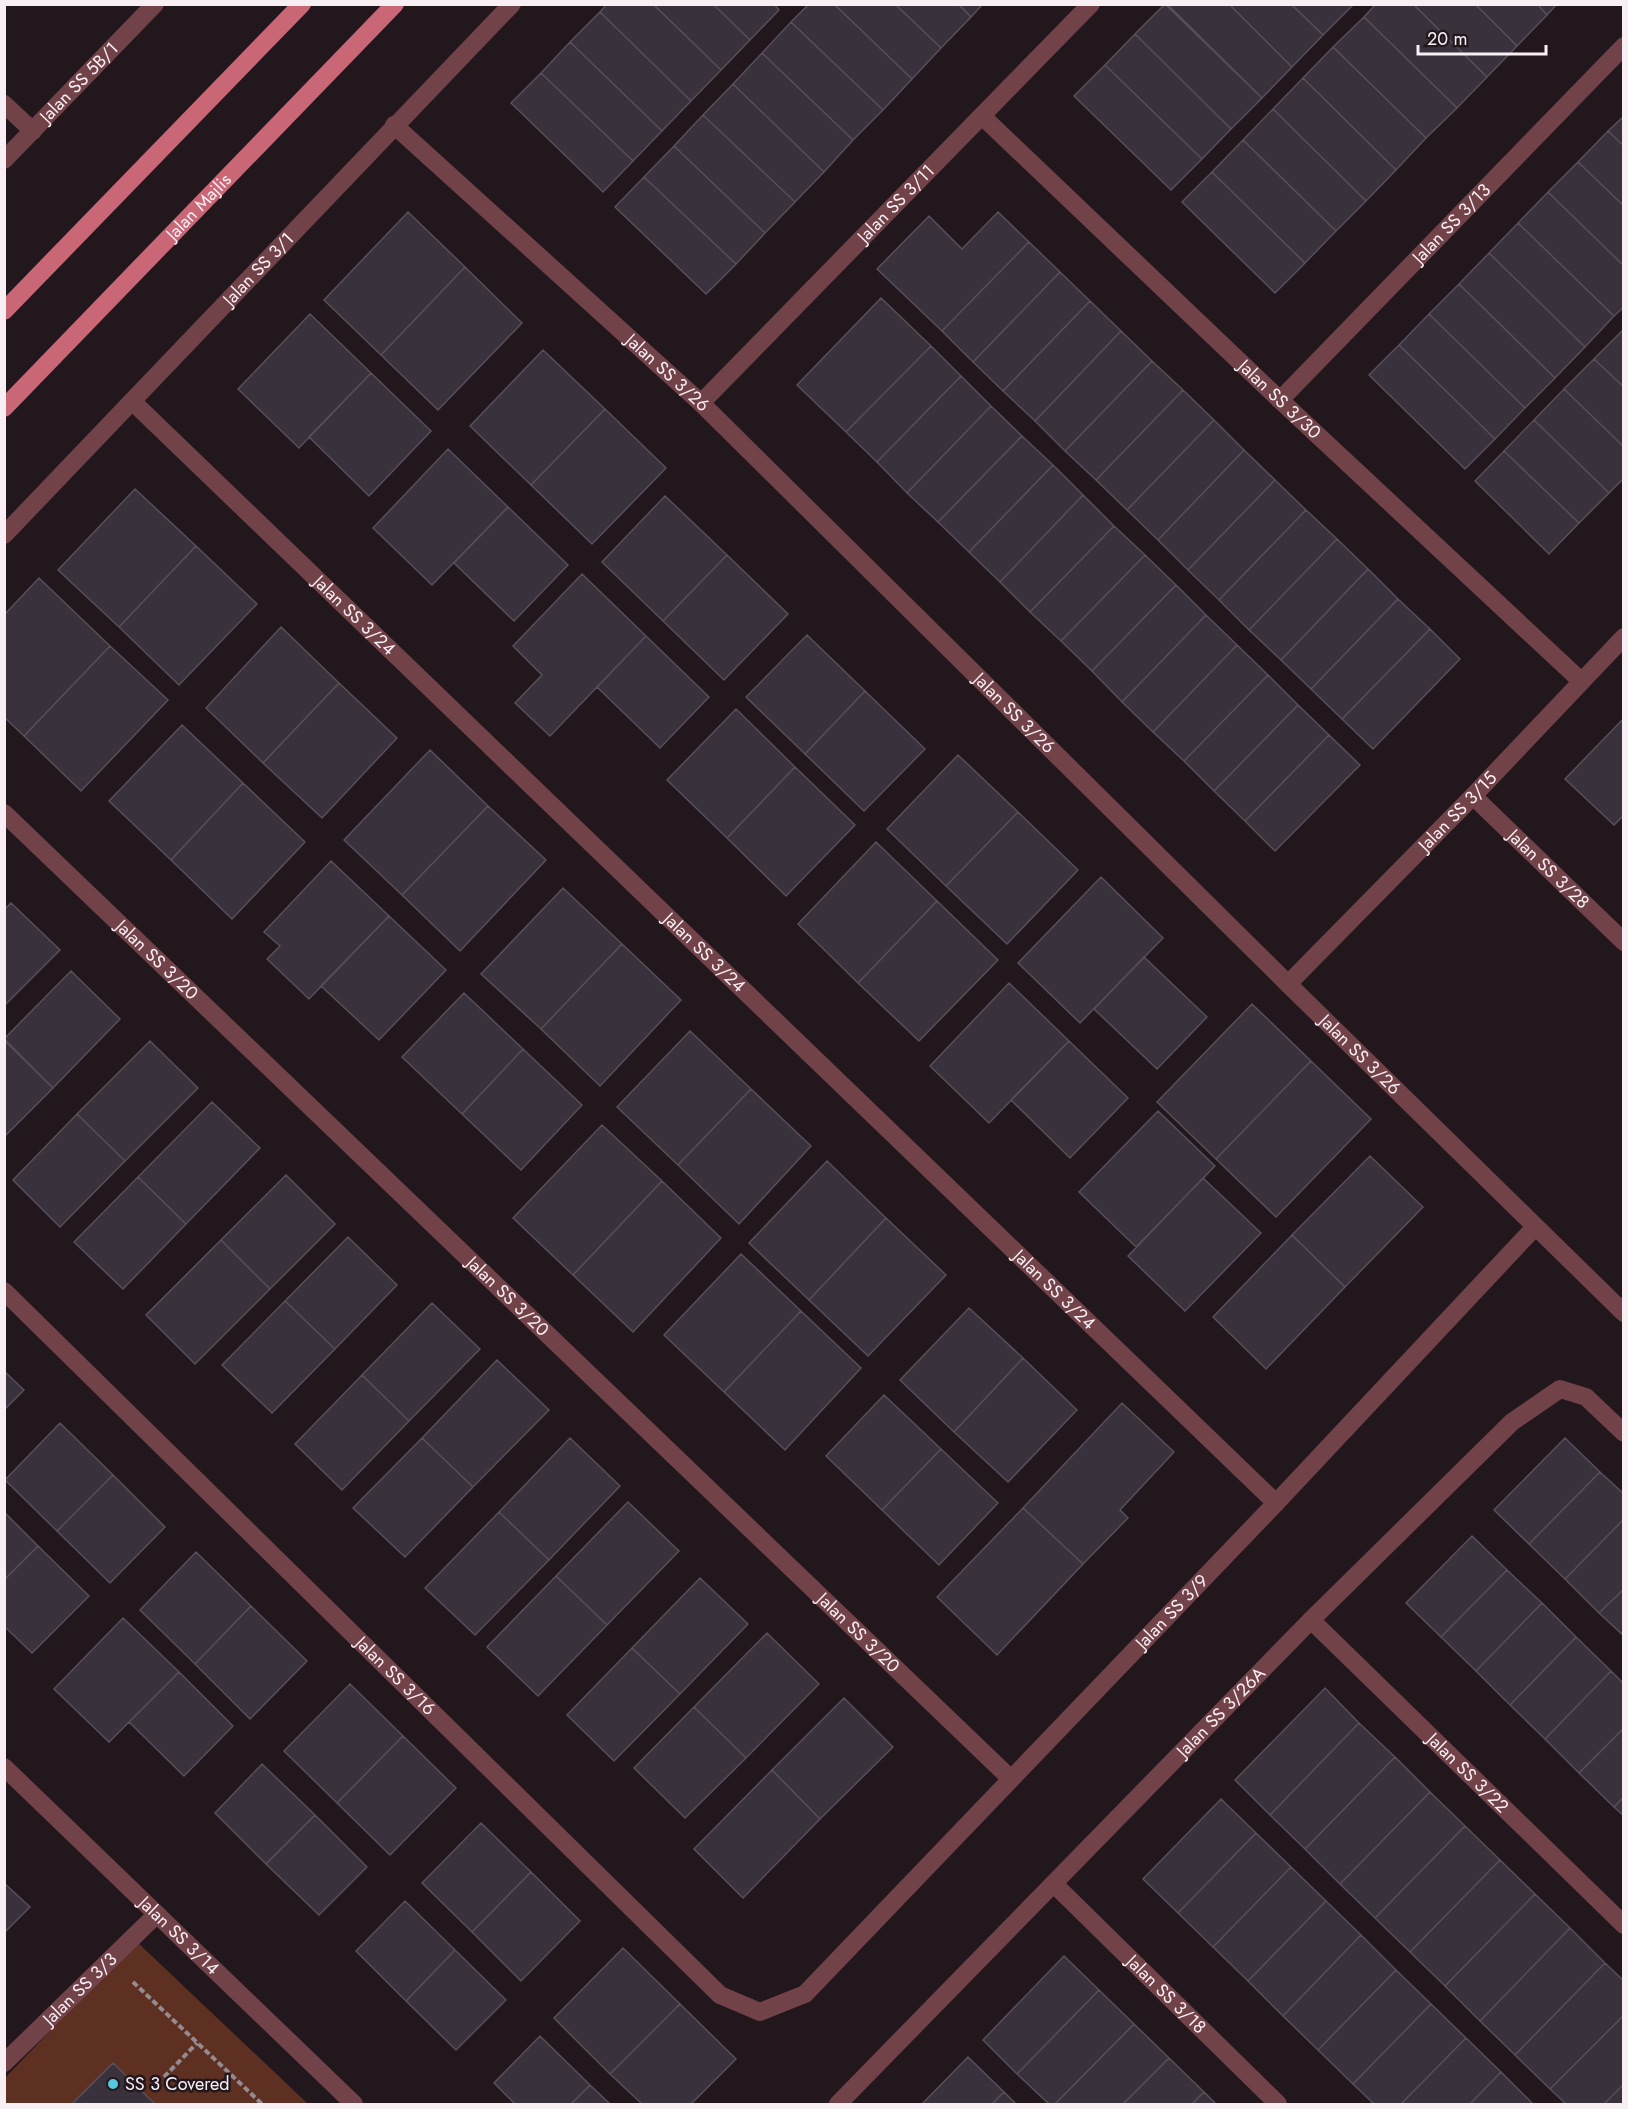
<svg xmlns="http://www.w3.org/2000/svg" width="1628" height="2109" viewBox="0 0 1628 2109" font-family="Jost,sans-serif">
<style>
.green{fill:#5e3022}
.building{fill:#39313c;stroke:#584f5b;stroke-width:1.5}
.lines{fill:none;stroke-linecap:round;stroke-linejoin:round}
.path{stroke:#948a8f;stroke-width:4;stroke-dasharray:6 3;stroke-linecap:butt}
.minor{stroke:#724249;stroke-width:18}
.major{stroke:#c96777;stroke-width:18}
.poi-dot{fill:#56c9e0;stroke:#22171d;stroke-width:2}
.labels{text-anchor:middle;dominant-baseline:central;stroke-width:5;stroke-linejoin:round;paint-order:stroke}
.street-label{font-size:18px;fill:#f8eff4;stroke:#22171d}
.poi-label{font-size:18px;fill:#f8eff4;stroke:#22171d;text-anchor:start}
</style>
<rect width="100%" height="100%" fill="#22171d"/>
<path class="green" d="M136 1941 308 2104H5L4 2079Z"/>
<path class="building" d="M607 4H653L721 70 691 101 600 12Z
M653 4H713L750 40 721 70Z
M713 4H774L779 10 750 40Z
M809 4H834L912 79 883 110 791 22Z
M834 4H895L941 48 912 79Z
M895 4H958L971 17 941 48Z
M958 4H983L971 17Z
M1165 4 1262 98 1231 129 1135 34Z
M1167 4H1229L1292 67 1262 98Z
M1229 4H1291L1323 35 1292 67Z
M1291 4H1353V5L1323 35Z
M1376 4H1413L1487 77 1457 108 1364 17Z
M1413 4H1475L1517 46 1487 77Z
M1475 4H1537L1547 15 1517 46Z
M1537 4H1557L1547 15Z
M600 12 691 101 662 131 570 42Z
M1364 17 1457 108 1426 138 1333 47Z
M791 22 883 110 853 140 762 53Z
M1135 34 1231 129 1202 159 1105 65Z
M570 42 662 131 633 161 541 73Z
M1333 47 1426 138 1396 170 1303 78Z
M762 53 853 140 824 172 733 84Z
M1105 65 1202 159 1171 190 1074 96Z
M541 73 633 161 603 192 511 103Z
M1303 78 1396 170 1366 201 1273 109Z
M733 84 824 172 795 202 703 115Z
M1273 109 1366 201 1336 231 1243 140Z
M703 115 795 202 765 233 674 146Z
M1624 116V146L1608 131Z
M1608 131 1624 146V206L1578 162Z
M1243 140 1336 231 1305 263 1212 172Z
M674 146 765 233 736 264 644 177Z
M1578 162 1624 206V266L1548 192Z
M1212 172 1305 263 1275 293 1182 202Z
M644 177 736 264 706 294 615 207Z
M1548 192 1624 266V307L1614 316 1518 223Z
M408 212 465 267 381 355 324 300Z
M998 212 1029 242 942 331 877 269 929 216 962 249Z
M1518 223 1614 316 1585 347 1489 253Z
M1029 242 1060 272 973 362 942 331Z
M1489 253 1585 347 1555 378 1459 284Z
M465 267 522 323 438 410 381 355Z
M1060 272 1090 301 1003 391 973 362Z
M1459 284 1555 378 1525 408 1429 314Z
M881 298 931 346 846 432 797 385Z
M1090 301 1121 331 1035 421 1003 391Z
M310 314 371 373 299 448 238 389Z
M1429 314 1525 408 1495 439 1399 345Z
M1624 329V387L1594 359Z
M1121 331 1152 361 1065 451 1035 421Z
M1399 345 1495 439 1465 469 1369 375Z
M931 346 961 376 877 462 846 432Z
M543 350 605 409 531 485 470 426Z
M1594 359 1624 387V447L1564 389Z
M1152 361 1183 390 1096 480 1065 451Z
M371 373 431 431 369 496 309 437Z
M961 376 991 406 907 493 877 462Z
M1564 389 1624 447V478L1609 493 1534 420Z
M1183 390 1214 420 1127 510 1096 480Z
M991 406 1022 436 938 522 907 493Z
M605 409 666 468 592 544 531 485Z
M1214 420 1244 450 1158 540 1127 510Z
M1534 420 1609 493 1579 523 1504 451Z
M1022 436 1053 465 969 552 938 522Z
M448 449 508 507 432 585 373 528Z
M1244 450 1275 480 1188 570 1158 540Z
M1504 451 1579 523 1549 554 1475 481Z
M1053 465 1083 495 1000 582 969 552Z
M1275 480 1306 510 1219 600 1188 570Z
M135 489 196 546 119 627 58 570Z
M1083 495 1114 526 1030 612 1000 582Z
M665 496 727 555 663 621 602 562Z
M508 507 568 565 514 621 454 563Z
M1306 510 1337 539 1249 630 1219 600Z
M1114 526 1145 555 1061 641 1030 612Z
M1337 539 1368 569 1281 660 1249 630Z
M196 546 257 604 179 685 119 627Z
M727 555 788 614 724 680 663 621Z
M1145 555 1176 585 1092 671 1061 641Z
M1368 569 1398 599 1311 689 1281 660Z
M582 574 646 636 550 736 515 703 542 675 513 646Z
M39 578 110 646 24 736 4 717V615Z
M1176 585 1206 615 1122 702 1092 671Z
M1398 599 1430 629 1342 719 1311 689Z
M1206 615 1237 645 1153 732 1122 702Z
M281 627 339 683 263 763 206 708Z
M1430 629 1460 659 1373 749 1342 719Z
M807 635 865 691 805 754 746 697Z
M646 636 709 697 660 748 597 687Z
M1237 645 1268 675 1184 761 1153 732Z
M110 646 168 700 81 791 24 736Z
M1268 675 1298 705 1214 791 1184 761Z
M339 683 397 738 322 818 263 763Z
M865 691 925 749 864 811 805 754Z
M1298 705 1329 735 1245 821 1214 791Z
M736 709 795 767 727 838 667 780Z
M1624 718V815L1614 825 1565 779Z
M182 725 243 783 171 860 109 801Z
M1329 735 1360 765 1275 851 1245 821Z
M430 750 488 806 402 895 344 840Z
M958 755 1018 812 946 886 887 829Z
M795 767 855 825 786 896 727 838Z
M243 783 305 842 232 919 171 860Z
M488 806 546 860 460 951 402 895Z
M1018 812 1078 870 1007 944 946 886Z
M876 842 937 901 858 983 798 924Z
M331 861 389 916 309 999 267 959 280 946 264 932Z
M1101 877 1163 938 1080 1023 1018 963Z
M563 888 622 944 541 1029 481 974Z
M937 901 998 960 919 1041 858 983Z
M11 903 60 950 4 1006V910Z
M389 916 446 970 379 1040 321 986Z
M622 944 681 1000 600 1086 541 1029Z
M1144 957 1207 1017 1157 1069 1094 1009Z
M71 971 120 1019 53 1088 4 1039Z
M1009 983 1069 1041 989 1123 930 1066Z
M464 993 523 1049 462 1114 402 1057Z
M1252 1004 1311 1061 1216 1159 1157 1102Z
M690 1031 751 1089 678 1165 617 1107Z
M4 1040 53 1088 4 1137Z
M150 1041 198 1088 125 1161 77 1114Z
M1069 1041 1128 1098 1070 1158 1011 1100Z
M523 1049 582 1105 521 1170 462 1114Z
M1311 1061 1371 1119 1276 1217 1216 1159Z
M751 1089 811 1146 739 1224 678 1165Z
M212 1102 260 1148 186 1224 138 1177Z
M1158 1111 1215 1166 1136 1247 1079 1192Z
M77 1114 125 1161 60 1227 13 1180Z
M602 1125 662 1181 573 1275 513 1218Z
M1370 1156 1423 1207 1345 1287 1292 1235Z
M827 1161 886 1218 809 1300 749 1243Z
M286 1175 335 1224 270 1289 221 1240Z
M138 1177 186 1224 123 1289 74 1242Z
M1203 1178 1261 1233 1185 1311 1128 1256Z
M662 1181 721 1238 633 1332 573 1275Z
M886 1218 946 1275 868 1356 809 1300Z
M1292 1235 1345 1287 1266 1369 1213 1317Z
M348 1237 397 1285 335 1349 285 1301Z
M221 1240 270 1289 195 1364 146 1315Z
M741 1254 801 1311 724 1392 664 1335Z
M285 1301 335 1349 272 1413 222 1365Z
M432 1303 480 1349 409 1421 362 1375Z
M969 1308 1023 1358 954 1432 900 1380Z
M801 1311 861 1368 785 1450 724 1392Z
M1023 1358 1077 1410 1008 1482 954 1432Z
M497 1360 549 1410 473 1487 422 1438Z
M4 1371 24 1390 4 1410Z
M362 1375 409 1421 342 1490 295 1444Z
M884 1395 941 1449 882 1510 826 1456Z
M1122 1403 1174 1452 1120 1510 1128 1518 1083 1564 1023 1508Z
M60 1423 113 1475 57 1531 5 1480Z
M422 1438 473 1487 405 1557 353 1508Z
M570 1438 620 1486 549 1560 499 1512Z
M1565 1438 1600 1472 1529 1544 1494 1510Z
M941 1449 998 1503 939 1565 882 1510Z
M1600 1472 1624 1494V1519L1565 1579 1529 1544Z
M113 1475 165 1527 110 1583 57 1531Z
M628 1502 679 1551 607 1625 556 1576Z
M1023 1508 1083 1564 997 1655 937 1597Z
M4 1512 38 1546 4 1580Z
M499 1512 549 1560 475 1635 425 1588Z
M1624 1519V1589L1599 1613 1565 1579Z
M1472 1536 1507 1570 1441 1637 1406 1603Z
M38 1546 89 1596 32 1653 4 1626V1580Z
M196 1552 251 1606 195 1664 140 1610Z
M1507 1570 1542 1603 1476 1671 1441 1637Z
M556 1576 607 1625 538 1696 487 1647Z
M700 1578 748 1624 680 1694 632 1648Z
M1624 1589V1636L1599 1613Z
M1542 1603 1576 1637 1510 1705 1476 1671Z
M251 1606 307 1661 250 1719 195 1664Z
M123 1618 179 1672 109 1742 54 1689Z
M767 1633 819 1684 746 1758 694 1707Z
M1576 1637 1611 1671 1545 1739 1510 1705Z
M632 1648 680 1694 614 1761 567 1715Z
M1611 1671 1624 1684V1728L1579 1773 1545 1739Z
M179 1672 233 1726 184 1776 129 1722Z
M350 1684 403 1736 337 1803 284 1751Z
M1325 1688 1359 1723 1270 1815 1235 1780Z
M844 1698 893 1747 820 1819 772 1770Z
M694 1707 746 1758 685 1818 634 1768Z
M1359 1723 1395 1757 1305 1849 1270 1815Z
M1624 1728V1797L1614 1807 1579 1773Z
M403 1736 456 1788 390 1855 337 1803Z
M1395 1757 1430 1792 1340 1884 1305 1849Z
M262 1764 315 1815 266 1864 215 1813Z
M772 1770 820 1819 743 1898 694 1849Z
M1430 1792 1465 1826 1375 1918 1340 1884Z
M1624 1797V1816L1614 1807Z
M1221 1799 1256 1833 1178 1913 1143 1879Z
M315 1815 367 1867 319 1915 266 1864Z
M481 1823 531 1872 472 1932 422 1883Z
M1465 1826 1500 1860 1410 1952 1375 1918Z
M1256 1833 1291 1867 1213 1947 1178 1913Z
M1500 1860 1535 1894 1445 1986 1410 1952Z
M1291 1867 1326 1901 1248 1981 1213 1947Z
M531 1872 580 1921 521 1981 472 1932Z
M4 1883 30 1907 4 1933Z
M1535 1894 1570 1928 1480 2021 1445 1986Z
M405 1901 455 1950 406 2001 356 1951Z
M1326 1901 1361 1935 1283 2016 1248 1981Z
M1570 1928 1605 1963 1515 2055 1480 2021Z
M1361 1935 1396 1970 1318 2050 1283 2016Z
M623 1948 680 2004 610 2074 554 2018Z
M455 1950 506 2000 456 2050 406 2001Z
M1064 1956 1099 1990 1017 2074 983 2040Z
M1605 1963 1624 1981V2015L1550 2089 1515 2055Z
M1396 1970 1431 2004 1353 2084 1318 2050Z
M1099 1990 1134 2024 1055 2104H1049L1017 2074Z
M680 2004 736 2059 691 2104H642L610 2074Z
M1431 2004 1466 2038 1401 2104H1374L1353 2084Z
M1624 2015V2084L1604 2104H1566L1550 2089Z
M1134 2024 1169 2058 1123 2104H1055Z
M540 2036 590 2085 571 2104H515L494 2083Z
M1466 2038 1501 2072 1470 2104H1401Z
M968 2057 1004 2092 992 2104H922Z
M1169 2058 1204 2092 1192 2104H1123Z
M113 2063 155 2104H72Z
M1501 2072 1533 2104H1470Z
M1624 2084V2104H1604Z
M590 2085 610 2104H571Z
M1004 2092 1016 2104H992Z
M1204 2092 1216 2104H1192Z"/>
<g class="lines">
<path class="path" d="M133 1982 262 2104
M164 2077 197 2043"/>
<g class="minor">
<path d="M4 104 33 131"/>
<path id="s1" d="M982 116 1280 400 1580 680"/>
<path id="s2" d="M394 125 701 403 1288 984 1624 1313"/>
<path id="s3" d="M4 160 155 4"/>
<path id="s4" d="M1280 400 1624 46"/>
<path id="s5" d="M134 403 1276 1503"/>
<path id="s6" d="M701 403 1091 4"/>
<path id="s7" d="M4 535 512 4"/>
<path id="s8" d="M1473 796 1624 942"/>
<path id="s9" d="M4 813 1011 1779"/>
<path id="s10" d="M1288 984 1473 796 1624 637"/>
<path id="s11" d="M4 1291 720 1995 760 2012 805 1994 1276 1503 1535 1227"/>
<path id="s12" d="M1311 1620 1624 1925"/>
<path id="s13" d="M4 1767 354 2104"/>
<path id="s14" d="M1055 1885 1278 2104"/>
<path id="s15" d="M4 2063 157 1914"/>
<path id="s16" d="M838 2104 1311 1620 1512 1422 1560 1389 1586 1397 1624 1433"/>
</g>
<g class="major">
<path d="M4 311 302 4"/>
<path id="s17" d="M4 408 395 4"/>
</g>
</g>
<circle class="poi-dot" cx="113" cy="2084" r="6"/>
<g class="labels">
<g class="street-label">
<text stroke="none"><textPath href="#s3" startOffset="108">Jalan SS 5B/1</textPath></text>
<text stroke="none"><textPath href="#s6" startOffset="279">Jalan SS 3/11</textPath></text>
<text stroke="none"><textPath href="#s17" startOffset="280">Jalan Majlis</textPath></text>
<text stroke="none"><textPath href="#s4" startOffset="246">Jalan SS 3/13</textPath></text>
<text stroke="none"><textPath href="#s7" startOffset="368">Jalan SS 3/1</textPath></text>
<text stroke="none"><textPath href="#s2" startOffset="369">Jalan SS 3/26</textPath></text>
<text stroke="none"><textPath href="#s1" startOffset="411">Jalan SS 3/30</textPath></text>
<text stroke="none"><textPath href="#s5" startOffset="306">Jalan SS 3/24</textPath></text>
<text stroke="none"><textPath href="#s2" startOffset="855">Jalan SS 3/26</textPath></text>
<text stroke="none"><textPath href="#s10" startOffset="242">Jalan SS 3/15</textPath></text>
<text stroke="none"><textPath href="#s8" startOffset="105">Jalan SS 3/28</textPath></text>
<text stroke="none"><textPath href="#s5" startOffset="792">Jalan SS 3/24</textPath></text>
<text stroke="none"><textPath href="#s9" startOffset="212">Jalan SS 3/20</textPath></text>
<text stroke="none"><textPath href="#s2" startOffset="1341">Jalan SS 3/26</textPath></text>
<text stroke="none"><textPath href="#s5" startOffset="1278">Jalan SS 3/24</textPath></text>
<text stroke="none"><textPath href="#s9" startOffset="698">Jalan SS 3/20</textPath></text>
<text stroke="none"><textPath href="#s11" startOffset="1626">Jalan SS 3/9</textPath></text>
<text stroke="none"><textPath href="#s9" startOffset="1184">Jalan SS 3/20</textPath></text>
<text stroke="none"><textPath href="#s11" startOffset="549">Jalan SS 3/16</textPath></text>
<text stroke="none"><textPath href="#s16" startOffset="548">Jalan SS 3/26A</textPath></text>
<text stroke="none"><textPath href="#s12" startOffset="219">Jalan SS 3/22</textPath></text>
<text stroke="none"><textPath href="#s13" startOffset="243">Jalan SS 3/14</textPath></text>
<text stroke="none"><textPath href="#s15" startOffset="106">Jalan SS 3/3</textPath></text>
<text stroke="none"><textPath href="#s14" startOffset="156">Jalan SS 3/18</textPath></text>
</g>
<g class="poi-label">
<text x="125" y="2084">SS 3 Covered</text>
</g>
</g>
<rect width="1628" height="2109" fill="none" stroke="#f8eff4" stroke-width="12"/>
<path d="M1418 45v9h128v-9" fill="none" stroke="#f8eff4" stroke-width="3"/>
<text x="1427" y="45" font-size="18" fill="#f8eff4" stroke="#22171d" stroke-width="4.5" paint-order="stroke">20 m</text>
</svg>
